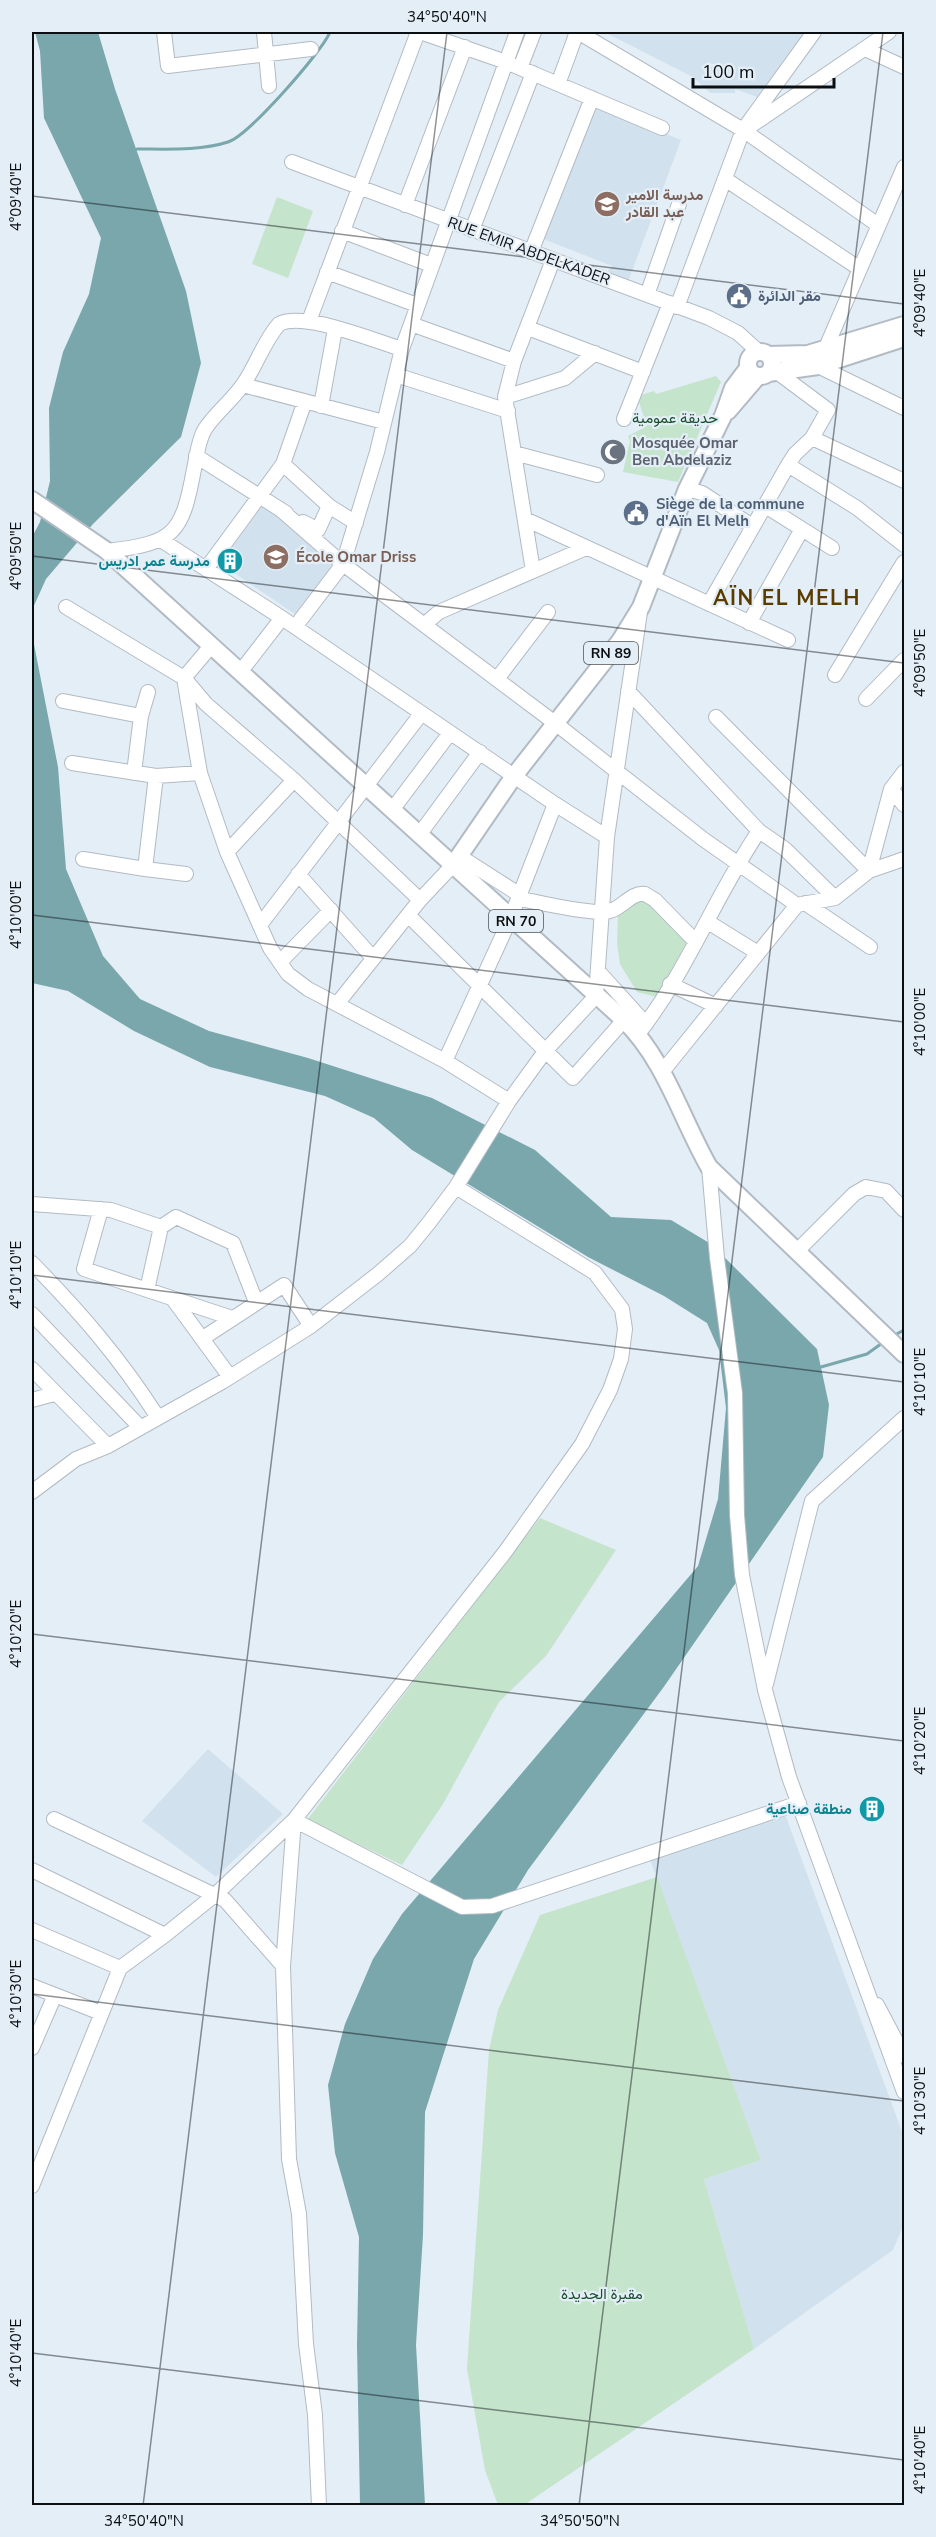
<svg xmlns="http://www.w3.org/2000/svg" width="936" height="2537" viewBox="0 0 936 2537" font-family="'Nunito Sans',Vazirmatn,sans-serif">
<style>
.built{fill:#d1e2ee}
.green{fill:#c4e4cc}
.water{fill:#79a7ac}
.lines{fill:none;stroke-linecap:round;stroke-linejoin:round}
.stream{stroke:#79a7ac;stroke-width:3}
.minor-casing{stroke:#b2bbc3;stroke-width:16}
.major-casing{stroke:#b2bbc3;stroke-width:20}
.minor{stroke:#fff;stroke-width:14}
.major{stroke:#fff;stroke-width:16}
.ticks{fill:none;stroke:#0b0e11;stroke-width:1.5;stroke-opacity:0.45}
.labels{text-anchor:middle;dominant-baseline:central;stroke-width:4.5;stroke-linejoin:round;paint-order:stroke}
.shield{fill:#e4eef7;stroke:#4c5156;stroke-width:1.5}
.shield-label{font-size:14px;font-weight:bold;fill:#0b0e11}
.education-label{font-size:15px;font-weight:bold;fill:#785e54;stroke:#e4eef7;text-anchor:start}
.street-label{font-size:15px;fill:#0b0e11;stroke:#e4eef7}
.service-label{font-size:15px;font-weight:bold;fill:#4e5e75;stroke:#e4eef7;text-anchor:start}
.park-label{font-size:15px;fill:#194f2d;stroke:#e4eef7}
.worship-label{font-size:15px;font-weight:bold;fill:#5b616d;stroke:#e4eef7;text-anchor:start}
.culture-label{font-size:15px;font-weight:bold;fill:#0d838f;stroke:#e4eef7;text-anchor:end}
.district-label{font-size:21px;font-weight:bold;letter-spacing:1.5px;fill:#5a3c00;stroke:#e4eef7}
.neatline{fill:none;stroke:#0b0e11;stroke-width:2}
.ticks-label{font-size:15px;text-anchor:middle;fill:#0b0e11}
</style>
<rect width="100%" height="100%" fill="#e4eef7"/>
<path class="built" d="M604 32H804L760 98 735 89V93H710L693 77Z
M596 105 681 140 628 282 606 274 612 266 543 239Z
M260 503 338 562 299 617 218 562Z
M208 1749 283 1814 216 1877 142 1821Z
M785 1814 904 2137V2224L893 2250 754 2349 704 2179 761 2160 649 1857Z"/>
<path class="green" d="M277 197 313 211 288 278 252 264Z
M716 376 721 382 678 482 623 472 630 441 628 436 647 426 637 396 654 391 656 394Z
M646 897 690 942 657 997 637 992 620 964 617 943 618 913 621 909Z
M540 1518 616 1550 546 1656 499 1702 443 1804 402 1865 307 1820Z
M657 1877 761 2160 704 2179 754 2349 524 2505H498L485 2470 467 2369 489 2050 498 2010 540 1915Z"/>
<path class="water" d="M35 32H98L115 89 186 291 201 363 181 437 93 524 46 579 32 610V537L40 522 50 481 49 408 63 352 89 294 101 238 44 118 40 51Z
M32 634 58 767 66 869 103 956 140 999 209 1031 308 1058 432 1098 535 1150 611 1217 671 1220 711 1244 817 1349 829 1405 823 1457 663 1688 528 1870 474 1959 425 2112 423 2235 416 2345 425 2505H360L357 2346 359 2237 335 2153 328 2085 345 2024 373 1959 402 1914 698 1566 718 1499 726 1408 719 1350 707 1323 664 1296 588 1257 412 1150 374 1118 325 1096 210 1067 134 1031 68 991 32 983Z"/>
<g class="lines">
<path class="stream" d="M137 149C167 149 200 151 228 142 248 136 322 52 330 32
M893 1336 904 1330
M821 1367 867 1354 885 1341"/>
<defs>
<path id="minor" d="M164 32 168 66 311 49
M264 32 269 86
M420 32 506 62 662 128
M578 32 743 130 878 225
M865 49 904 67
M520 68 534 32
M558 84 577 32
M752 125 889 32
M292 162 709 318 738 333 759 352
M904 167 818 366 904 408
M725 179 860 269
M405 205 465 47
M472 230 533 73
M342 231 431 265
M531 252 592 98
M327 272 417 305
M647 295 679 204
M677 307 743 130 814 32
M309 321 418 32
M411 324 514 361
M528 328 643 372
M396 375 508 411
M243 385 384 422
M505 397 565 378 595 353
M321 406 335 329
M624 419 670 303
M812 438 904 481
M514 453 597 475
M196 456 286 513
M283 464 329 506
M788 465 857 508 904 545
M687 489 702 493 752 526
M764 505 832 548
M280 509 343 564 555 723 703 839 797 905 662 1072
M525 519 788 640
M303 522 318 530 329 506 356 523
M161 540 282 618 555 804 607 837
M107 551C174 543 182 535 194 469 197 456 198 440 205 429 216 412 233 400 244 383 257 364 264 341 279 324 304 311 374 341 402 349
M206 569 283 464 305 401
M533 571 505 397 514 361 553 260
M709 604 788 465 795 454 812 438 828 410 777 372
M66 607 184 678 206 704 294 780 420 900
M749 623 802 529
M425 624 439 612 586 548
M295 627 343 564 377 452 402 349 517 32
M211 646 184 678 200 773 227 852 270 948 288 974 308 989 445 1061 509 1101
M241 671 282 618
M835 675 904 562
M497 679 548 612
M628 691 759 831 785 849 835 898
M866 699 904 660
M63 701 141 716
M716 717 869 871
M72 763 156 776 200 773
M134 773 141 716 148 692
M156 776 145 869 186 874
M891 789 904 805
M392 810 450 733
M419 835 480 752
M227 852 294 780
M459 856 520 895
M83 859 145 869
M869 871 891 789 904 772
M298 874 373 958
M518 899C546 903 576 912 603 912 621 912 629 892 645 894L655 900 696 942
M805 903 870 947
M797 905 835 898 869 871 904 859
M408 915 573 1078 624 1020
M708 922 758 953
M260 925 421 714
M280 962 331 910
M598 971 646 1024
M670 984 716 1006
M337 1004 420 900 453 865
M638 1034C687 972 715 896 759 831
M445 1061 511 917 555 804
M709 1167 717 1258 735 1393 737 1515 742 1575 765 1690 789 1777 904 2092
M32 1204 111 1210 161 1227 176 1217 233 1243 256 1302
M101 1209 84 1269 232 1318
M797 1251 854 1194 866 1187 886 1191 904 1210
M32 1263C81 1313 119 1357 157 1416
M147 1290 161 1227
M173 1299 230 1377
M32 1314 139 1426
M203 1338 284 1285 311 1326
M32 1369 108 1446
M32 1400 54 1394
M32 1492 76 1459 108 1446 222 1382 311 1326 378 1274 410 1246 428 1224 456 1187 509 1101 546 1050 596 996 607 837 640 612
M766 1684 812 1501 904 1418
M54 1819 225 1900 283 1966
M32 1870 165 1935
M32 1930 120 1968
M32 1986 101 2013
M877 2005 904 2056
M32 2048 55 1995
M32 2186 120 1968 165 1935 216 1894 294 1820 505 1552 582 1444 610 1390 621 1359 625 1329 622 1309 595 1273 456 1187
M319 2506 315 2415 306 2344 299 2214 289 2159 283 1966 294 1820 462 1907 492 1906 799 1803"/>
<path id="major" d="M748 364a12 12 0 1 1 24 0a12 12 0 1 1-24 0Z
M768 355 808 354 904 325
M768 373 818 366 904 338
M728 411 758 376
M32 500 107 551 624 1020C665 1060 681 1118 709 1167L904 1354
M453 865 514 776 620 641 641 607 687 489 723 416 733 388 748 368"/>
</defs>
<use href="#minor" class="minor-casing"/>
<use href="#major" class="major-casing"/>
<use href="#minor" class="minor"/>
<use href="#major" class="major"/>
</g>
<path class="ticks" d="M32 196 904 304M32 556 904 663M32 915 904 1022M32 1275 904 1382M32 1634 904 1741M32 1994 904 2101M32 2353 904 2460M143 2506 447 32M579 2506 883 32"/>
<defs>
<symbol id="school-disc" viewBox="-11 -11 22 22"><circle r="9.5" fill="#8d6e63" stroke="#e4eef7"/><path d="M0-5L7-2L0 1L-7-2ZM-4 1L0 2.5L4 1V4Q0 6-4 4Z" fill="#fff"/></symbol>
<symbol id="civic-disc" viewBox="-11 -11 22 22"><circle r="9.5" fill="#5c6f8a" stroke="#e4eef7"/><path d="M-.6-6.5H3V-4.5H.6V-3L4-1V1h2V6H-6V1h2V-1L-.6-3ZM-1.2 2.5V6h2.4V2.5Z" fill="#fff"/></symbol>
<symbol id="mosque-disc" viewBox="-11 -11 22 22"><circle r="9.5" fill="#6b7280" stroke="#e4eef7"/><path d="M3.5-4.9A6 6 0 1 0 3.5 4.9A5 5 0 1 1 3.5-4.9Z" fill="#fff"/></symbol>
<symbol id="building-disc" viewBox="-11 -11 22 22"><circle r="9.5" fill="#0f9aa8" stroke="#e4eef7"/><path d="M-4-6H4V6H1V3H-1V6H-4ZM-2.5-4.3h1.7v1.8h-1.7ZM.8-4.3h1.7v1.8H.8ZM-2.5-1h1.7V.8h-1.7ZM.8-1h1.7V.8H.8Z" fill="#fff"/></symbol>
</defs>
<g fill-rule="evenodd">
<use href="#school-disc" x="592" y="189" width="30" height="30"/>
<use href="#civic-disc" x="724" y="281" width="30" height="30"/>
<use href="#mosque-disc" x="598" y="437" width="30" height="30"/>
<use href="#civic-disc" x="621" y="498" width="30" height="30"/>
<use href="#school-disc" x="261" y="542" width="30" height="30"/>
<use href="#building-disc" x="215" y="546" width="30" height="30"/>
<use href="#building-disc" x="857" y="1794" width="30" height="30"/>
</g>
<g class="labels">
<g class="shield">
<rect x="584" y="642" width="54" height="22" rx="4.5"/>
<rect x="489" y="910" width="54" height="22" rx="4.5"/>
</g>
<g class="shield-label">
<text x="611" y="653">RN 89</text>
<text x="516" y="921">RN 70</text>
</g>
<g class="education-label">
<text x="626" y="195">مدرسة الامير<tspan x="626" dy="17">عبد القادر</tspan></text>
<text x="296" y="557">École Omar Driss</text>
</g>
<g class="street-label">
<text transform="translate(529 251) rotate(20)">RUE EMIR ABDELKADER</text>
</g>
<g class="service-label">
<text x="758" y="296">مقر الدائرة</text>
<text x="656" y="504">Siège de la commune<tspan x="656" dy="17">d'Aïn El Melh</tspan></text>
</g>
<g class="park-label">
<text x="675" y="418">حديقة عمومية</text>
<text x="602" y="2294">مقبرة الجديدة</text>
</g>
<g class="worship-label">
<text x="632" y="443">Mosquée Omar<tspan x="632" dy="17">Ben Abdelaziz</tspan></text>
</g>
<g class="culture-label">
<text x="210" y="561">مدرسة عمر ادريس</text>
<text x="852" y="1809">منطقة صناعية</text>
</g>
<g class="district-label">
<text x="787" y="598">AÏN EL MELH</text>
</g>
</g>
<rect width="936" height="2537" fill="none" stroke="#e4eef7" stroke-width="66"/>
<path d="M693 78v9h141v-9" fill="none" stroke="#0b0e11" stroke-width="3"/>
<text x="702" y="78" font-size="18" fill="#0b0e11" stroke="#e4eef7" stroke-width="4.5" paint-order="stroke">100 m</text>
<rect x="33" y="33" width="870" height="2471" class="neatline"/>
<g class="ticks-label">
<text x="447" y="22">34°50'40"N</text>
<text transform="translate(16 197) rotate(-90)" y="5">4°09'40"E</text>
<text transform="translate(920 303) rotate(-90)" y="5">4°09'40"E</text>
<text transform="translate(16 556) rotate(-90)" y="5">4°09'50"E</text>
<text transform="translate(920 663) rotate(-90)" y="5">4°09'50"E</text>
<text transform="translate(16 915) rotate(-90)" y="5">4°10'00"E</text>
<text transform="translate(920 1022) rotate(-90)" y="5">4°10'00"E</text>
<text transform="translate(16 1275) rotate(-90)" y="5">4°10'10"E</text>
<text transform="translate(920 1382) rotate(-90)" y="5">4°10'10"E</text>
<text transform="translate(16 1634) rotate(-90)" y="5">4°10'20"E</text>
<text transform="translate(920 1741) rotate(-90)" y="5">4°10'20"E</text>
<text transform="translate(16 1994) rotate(-90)" y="5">4°10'30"E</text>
<text transform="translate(920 2101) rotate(-90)" y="5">4°10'30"E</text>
<text transform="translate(16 2353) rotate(-90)" y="5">4°10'40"E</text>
<text transform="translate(920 2460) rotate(-90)" y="5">4°10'40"E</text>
<text x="144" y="2526">34°50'40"N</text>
<text x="580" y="2526">34°50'50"N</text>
</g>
</svg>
